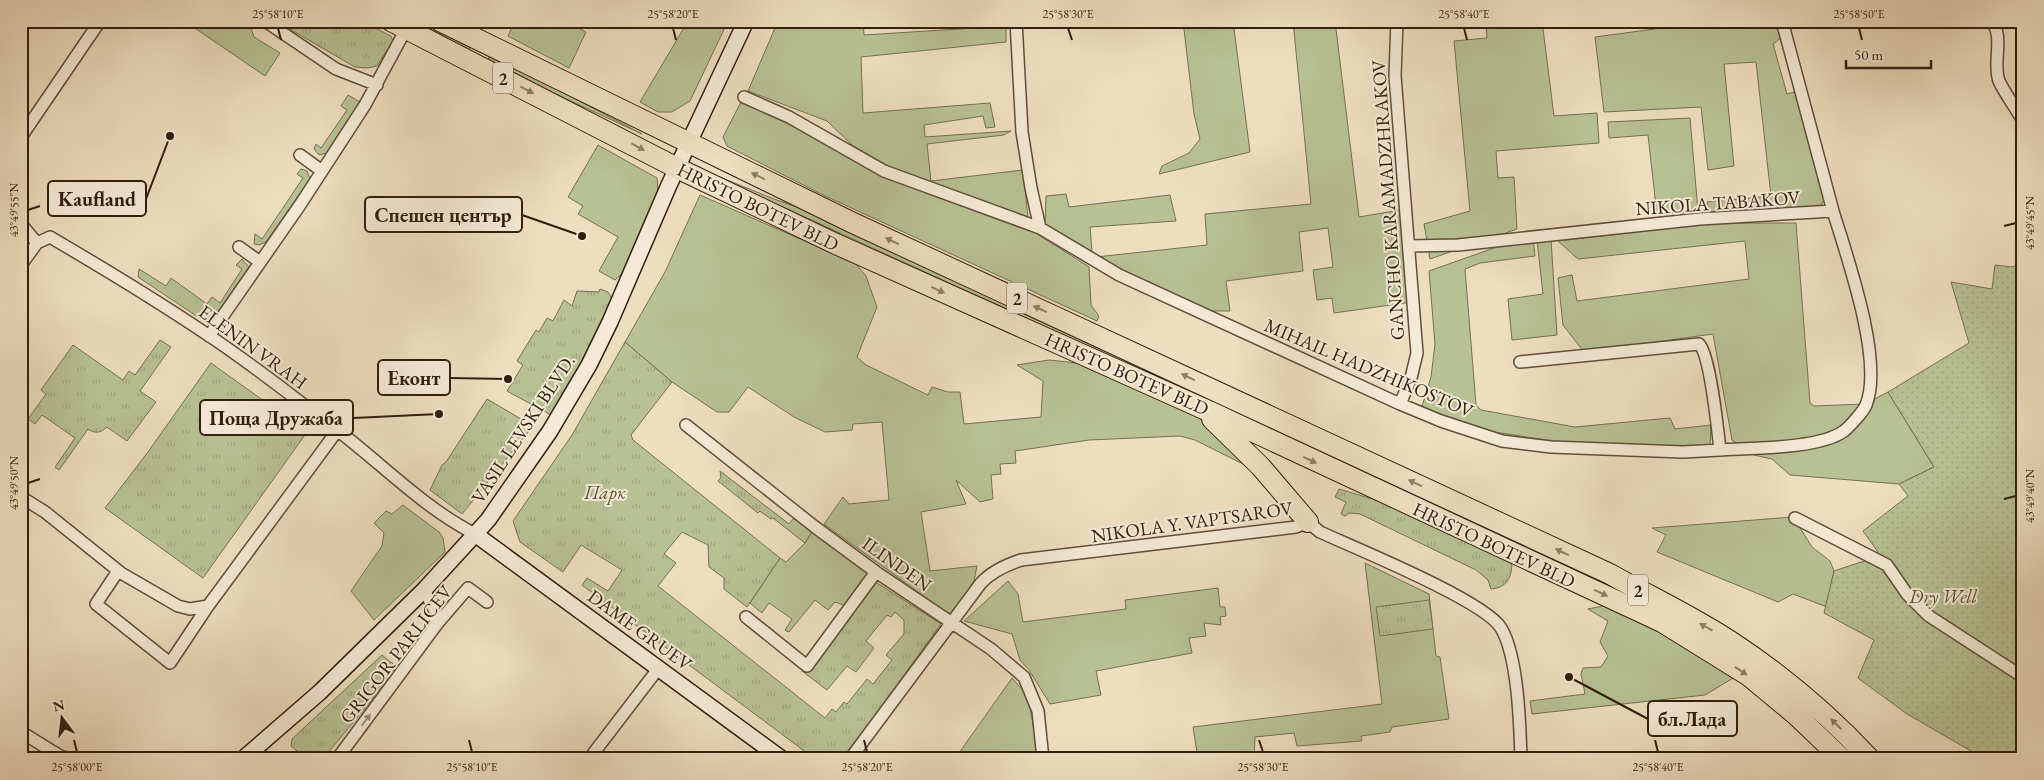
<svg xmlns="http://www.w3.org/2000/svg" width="2044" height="780" viewBox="0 0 2044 780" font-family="'EB Garamond',serif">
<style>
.grass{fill:#b7c193;stroke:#747050}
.park{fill:url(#park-tufts);stroke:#747050}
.garden{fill:url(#garden-dots);stroke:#747050}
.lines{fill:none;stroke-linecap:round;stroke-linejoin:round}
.street-casing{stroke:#614e3a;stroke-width:14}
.secondary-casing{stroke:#321e0d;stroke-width:18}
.highway-casing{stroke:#321e0d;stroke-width:22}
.street{stroke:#f4ead6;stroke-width:11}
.secondary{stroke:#f4ead6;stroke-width:15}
.highway{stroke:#eedec0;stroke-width:20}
.oneway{fill:#907e66}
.oneway2{fill:#9d8e7c}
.ticks{fill:none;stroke:#321e0d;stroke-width:2}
.labels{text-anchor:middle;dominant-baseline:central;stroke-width:4;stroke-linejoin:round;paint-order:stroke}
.shield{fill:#f4ead6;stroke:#6c5b49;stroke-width:1}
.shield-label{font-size:18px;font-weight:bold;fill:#321e0d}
.street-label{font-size:19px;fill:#321e0d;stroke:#f4ead6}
.park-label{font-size:19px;font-style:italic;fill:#5a4f35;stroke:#f4ead6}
.leader{fill:none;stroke:#321e0d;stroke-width:2}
.callout-dot{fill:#321e0d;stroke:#f4ead6;stroke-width:2}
.callout{fill:#f4ead6;stroke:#321e0d;stroke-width:2}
.callout-label{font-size:20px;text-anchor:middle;font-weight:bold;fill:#321e0d}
.neatline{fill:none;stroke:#321e0d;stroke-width:2}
.ticks-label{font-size:12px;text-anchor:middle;fill:#321e0d}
</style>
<defs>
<pattern id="park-tufts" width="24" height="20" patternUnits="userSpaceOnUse" patternTransform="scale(1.25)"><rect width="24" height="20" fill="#b7c193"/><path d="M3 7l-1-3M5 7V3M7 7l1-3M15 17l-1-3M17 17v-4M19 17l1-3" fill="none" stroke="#9ea57e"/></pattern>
<pattern id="garden-dots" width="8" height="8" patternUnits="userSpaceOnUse" patternTransform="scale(1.25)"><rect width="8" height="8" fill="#b7c193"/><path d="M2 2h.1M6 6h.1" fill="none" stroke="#9ea57e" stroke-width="1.8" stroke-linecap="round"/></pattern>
</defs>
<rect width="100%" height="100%" fill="#eedec0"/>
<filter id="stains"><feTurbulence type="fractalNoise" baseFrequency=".004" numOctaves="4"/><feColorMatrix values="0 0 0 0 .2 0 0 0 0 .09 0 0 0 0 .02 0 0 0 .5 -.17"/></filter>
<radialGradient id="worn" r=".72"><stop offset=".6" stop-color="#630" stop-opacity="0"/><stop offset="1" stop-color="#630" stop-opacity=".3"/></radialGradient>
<path class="grass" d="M249 21 254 37 280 53 265 76 186 22Z
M411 21H428L467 41 471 47 468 50Z
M515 21H565L586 32 569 68 508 36Z
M688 21H728L690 101 672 112H658L640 102Z
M778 21H863L864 35 1006 26V42L861 57 863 113 990 103 995 127 986 128 983 116 924 125 925 137 1011 131 1004 135 927 144 931 181 1023 170 1028 217 891 168 852 145 827 121 748 91Z
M1183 21H1233L1250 152 1159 174 1162 166 1189 153 1200 139 1194 114Z
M1293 21H1335L1359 217 1400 210 1412 302 1334 313 1332 298 1317 300 1313 270 1333 267 1328 228 1299 232 1303 271 1226 281 1230 311H1209L1096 257 1207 245 1205 214 1311 204Z
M1486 21H1542L1554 116 1597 113 1599 143 1496 151 1498 178 1514 177 1517 229 1430 259 1424 224 1470 211 1454 41 1487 38Z
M1714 21H1777L1781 38 1773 44 1787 94 1798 91 1826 196 1820 207 1709 213 1707 202 1771 196 1756 62 1724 64 1734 166 1708 170 1701 107 1604 112 1595 37Z
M489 57H496L642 134 491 64 488 60Z
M348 95 360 102 327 153 319 155 314 149 316 144 321 148 347 110 341 106Z
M741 102 793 123 867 168 1034 232 1089 267 1091 305 1099 316 1097 321 821 194 727 146 723 137Z
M1690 118 1698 211 1657 215 1648 135 1609 138 1608 122Z
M598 145 657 178C663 203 633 249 623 273L615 280 599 271 618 237 578 214 583 206 568 197Z
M301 169 307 171 310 179 266 242 259 245 254 244 255 234 262 239 303 178 297 174Z
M700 169 774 199 823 216 1230 406V409L1213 404Z
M1066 194 1069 207 1170 195 1176 221 1090 227 1092 252 1045 224 1046 196Z
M700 195 855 263 866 276 877 307 857 357 866 365 928 395 932 387 948 392H960L964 424 1041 417 1043 381 1017 365 1049 360 1086 364 1189 411 1224 434 1257 471 1195 440 1180 436 1089 440 1015 451 1016 463 1000 464 1001 474 991 475 993 499 980 502 956 480 966 504 921 512 930 571 977 566 974 581 951 616 824 524 843 497 849 504 889 500 882 422 853 424 852 430 825 432 794 417 748 387 729 412H717L672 382 625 342 665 272Z
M1713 223H1796L1810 403 1814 406 1865 404 1888 392 1934 467 1899 484 1790 475 1772 459 1754 455 1732 440 1713 334 1584 352 1563 325 1558 278 1572 275 1577 301 1749 279 1745 241 1578 259 1558 241Z
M1533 239 1535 256 1480 263 1465 269 1476 405 1481 410 1575 427 1670 418 1675 429 1711 425 1710 447 1585 446 1494 432 1420 413 1431 377 1435 344 1429 271 1494 248Z
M1551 239 1557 335 1512 340 1508 299 1543 294 1537 240Z
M242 259 249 267 211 322 207 323 138 277 139 269 166 286 171 278 207 304 212 297 220 303 242 269 236 265Z
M403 505 439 532 443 538 445 552 374 620 351 591 382 546 384 533 374 523 386 511 392 514Z
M1793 517 1812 547 1830 561 1834 571 1827 607 1793 594 1778 602 1657 552 1666 535 1652 528Z
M815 527 871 568 846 606 835 602 828 610 815 600 789 632 785 630 792 619 769 603 762 613 750 603 780 558 786 562 805 543Z
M1365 563 1429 594 1436 656 1440 657 1449 719 1392 727 1390 732 1361 736 1362 741 1297 746 1294 733 1255 737 1254 759H1198L1193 727 1382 704Z
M1008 581 1018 594 1023 622 1126 609 1125 600 1218 588 1220 607H1225L1226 616 1220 617 1221 625 1204 623 1206 636 1189 638 1192 653 1096 671 1101 695 1050 704 1029 670 1020 660 1012 634 964 621Z
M1613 604 1735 677 1705 695 1532 714 1530 701 1585 694 1581 674 1583 668 1601 667 1608 656 1600 642 1608 621 1588 609Z
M1012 678 1028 696 1039 759H963L959 753Z"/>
<path class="park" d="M276 21H361L391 36 393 41 377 66 368 68 355 67Z
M600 289 608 292 616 305 553 416 507 391 523 365 517 361 536 330 539 332 547 318 553 321 564 300 572 306 577 291 599 292Z
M160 340 171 347 140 391 156 402 127 441 107 427C101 433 95 434 88 429L59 470 55 467 75 438 42 415 35 424 28 419 46 394 41 390 73 345 123 380 129 371 135 375Z
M625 342 672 382 631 435 633 440 780 558 747 607 724 589V578L709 567 708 545 682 532 664 554 676 563 658 586 825 718 832 709 836 712 844 702 847 704 867 679 873 684 892 660 886 655 904 634V620L895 612 891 617 887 615 866 641 874 648 856 672 847 666 827 690 802 671 871 579 941 624 843 759H815L582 585 587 578 608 591 622 570 581 545 563 572 520 542 513 521 572 435Z
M211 363 307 432 203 578 105 508 148 452Z
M487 399 533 426 462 514 430 490 442 465 446 462Z
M720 471 789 524 798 513 815 527 805 543 773 518 771 519 760 511 758 513 718 481 721 477Z
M1339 489 1369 498 1384 499 1502 555 1512 565C1511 579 1506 588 1491 589L1488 580 1476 570 1360 514 1349 513 1345 516 1341 514 1346 502 1335 497Z
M1429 600 1433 629 1380 636 1376 607Z
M382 655 398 668 323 759H307L291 746 292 739Z"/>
<path class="garden" d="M2023 263V759H1975L1971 751 1907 714 1858 678 1874 640 1824 613 1834 571 1873 558 1878 552 1863 531 1908 496 1899 484 1934 467 1888 392 1969 343 1951 282 1992 289 1995 265 2012 267Z"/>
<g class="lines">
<defs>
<path id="street" d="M265 21 336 69 377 85
M1016 21 1022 132 1031 188 1040 228
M1397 21 1395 76 1417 353 1411 378 1400 404
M1991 21C2005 36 1992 62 1999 81 2005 94 2016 108 2023 121
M744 97 789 117 884 171 1040 228 1119 275 1400 404 1441 421 1502 441 1551 447 1683 452 1720 450C1718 432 1710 354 1699 344L1520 362
M21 137 100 21
M300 155 322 171
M21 224 37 243
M1409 246 1458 245 1700 219 1833 211 1782 21
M239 247 260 262
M21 265 37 243 50 237C103 268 156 300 208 335 252 364 294 398 336 429 382 464 424 508 475 534
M209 336 300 205 365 105 406 29
M686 425 815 527 876 572 991 649 1024 677 1038 711 1043 759
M1720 450C1750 448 1820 449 1844 431 1850 426 1863 412 1866 405 1884 361 1847 257 1833 211
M21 497 45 512 121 573 178 606 190 609 208 606 337 431
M1795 518 1887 565 1907 594 1929 616 2023 677
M118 571 96 604 170 663 208 606
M424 590 436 613 437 624
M746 617 807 666 876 572
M21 732 60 756 69 759
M337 759 437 624 468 588 487 602
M589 759 658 669
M850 759 981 583C992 571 1006 565 1021 560L1296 527 1308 522 1320 532C1355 548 1485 601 1501 628 1518 656 1520 725 1521 759"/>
<path id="secondary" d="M475 534 782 759
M243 759 320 692 424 590 488 520 550 431 589 365 610 322 669 185 746 21"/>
<path id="highway" d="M391 21 677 168 836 244 1213 413 1662 622 1749 676 1796 715 1842 759
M440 21 851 222 1610 574C1651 597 1694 617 1733 643 1783 676 1829 715 1870 759
M1212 419 1261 467 1308 522"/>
</defs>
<use href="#street" class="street-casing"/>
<use href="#secondary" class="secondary-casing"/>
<use href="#highway" class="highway-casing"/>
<use href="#street" class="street"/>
<use href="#secondary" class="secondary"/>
<use href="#highway" class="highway"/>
</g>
<defs><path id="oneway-solid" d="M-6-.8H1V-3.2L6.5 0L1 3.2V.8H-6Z" transform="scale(1.25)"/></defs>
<g class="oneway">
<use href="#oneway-solid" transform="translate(527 90) rotate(27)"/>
<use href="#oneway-solid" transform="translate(638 147) rotate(28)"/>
<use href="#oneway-solid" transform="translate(758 176) rotate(-154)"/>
<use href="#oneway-solid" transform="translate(892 241) rotate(-155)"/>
<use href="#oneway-solid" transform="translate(938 290) rotate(24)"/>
<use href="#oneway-solid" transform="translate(1040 309) rotate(-155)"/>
<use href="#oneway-solid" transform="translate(1188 377) rotate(-155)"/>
<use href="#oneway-solid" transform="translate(1310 460) rotate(25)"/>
<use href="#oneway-solid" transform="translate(1415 483) rotate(-155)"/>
<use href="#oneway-solid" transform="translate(1562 552) rotate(-155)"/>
<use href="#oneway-solid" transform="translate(1601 593) rotate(25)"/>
<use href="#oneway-solid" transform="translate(1706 627) rotate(-151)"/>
<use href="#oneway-solid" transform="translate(1741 671) rotate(34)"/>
<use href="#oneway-solid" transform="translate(1836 724) rotate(-136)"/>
</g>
<use class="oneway2" href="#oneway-solid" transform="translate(366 720) rotate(-53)"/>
<path class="ticks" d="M278 28 281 40M673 28 676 40M1068 28 1072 40M1464 28 1467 40M1859 28 1862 40M28 210 40 206M2004 226 2016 223M28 483 40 479M2004 499 2016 496M74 740 77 752M469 740 472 752M864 740 867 752M1259 740 1263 752M1655 740 1658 752"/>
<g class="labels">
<g class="shield">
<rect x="493" y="62.5" width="20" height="31" rx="4"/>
<rect x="1007" y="282.5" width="20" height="31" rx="4"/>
<rect x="1628" y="574.5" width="20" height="31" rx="4"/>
</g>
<g class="shield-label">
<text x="503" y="78">2</text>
<text x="1017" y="298">2</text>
<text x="1638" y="590">2</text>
</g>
<g class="street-label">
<text transform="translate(1388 200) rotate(-94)">GANCHO KARAMADZHRAKOV</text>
<text transform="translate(1718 203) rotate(-4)">NIKOLA TABAKOV</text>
<text transform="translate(758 207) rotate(26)">HRISTO BOTEV BLD</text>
<text transform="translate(253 347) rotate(36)">ELENIN VRAH</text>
<text transform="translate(1369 368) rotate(23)">MIHAIL HADZHIKOSTOV</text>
<text transform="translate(1127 374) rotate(24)">HRISTO BOTEV BLD</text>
<text transform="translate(523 429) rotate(-57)">VASIL LEVSKI BLVD.</text>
<text transform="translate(1192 522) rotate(-8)">NIKOLA Y. VAPTSAROV</text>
<text transform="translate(1494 545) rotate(25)">HRISTO BOTEV BLD</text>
<text transform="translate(897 564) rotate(35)">ILINDEN</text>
<text transform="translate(640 630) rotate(36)">DAME GRUEV</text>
<text transform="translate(396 654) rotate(-52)">GRIGOR PARLICEV</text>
</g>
<g class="park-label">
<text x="605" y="492">Парк</text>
<text x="1943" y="596">Dry Well</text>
</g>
</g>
<path class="leader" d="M170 136L146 199M582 236L522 215M508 379L450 378M439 414L353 418M1569 677L1648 719"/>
<g class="callout-dot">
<circle cx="170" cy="136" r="5"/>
<circle cx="582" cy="236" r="5"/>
<circle cx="508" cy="379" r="5"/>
<circle cx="439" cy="414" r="5"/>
<circle cx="1569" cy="677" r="5"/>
</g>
<g class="callout">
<rect x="48" y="181" width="98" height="35" rx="5"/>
<rect x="365" y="197" width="157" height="35" rx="5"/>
<rect x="378" y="360" width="72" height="35" rx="5"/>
<rect x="200" y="400" width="153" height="35" rx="5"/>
<rect x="1648" y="701" width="89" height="35" rx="5"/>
</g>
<g class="callout-label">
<text x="97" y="206">Kaufland</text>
<text x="443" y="222">Спешен център</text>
<text x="414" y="385">Еконт</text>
<text x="276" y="425">Поща Дружаба</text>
<text x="1692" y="726">бл.Лада</text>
</g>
<rect width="2044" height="780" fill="none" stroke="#eedec0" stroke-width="55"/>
<g transform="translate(62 718) rotate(345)" stroke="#f4ead6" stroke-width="4" paint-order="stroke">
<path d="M0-4L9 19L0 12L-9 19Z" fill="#321e0d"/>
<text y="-8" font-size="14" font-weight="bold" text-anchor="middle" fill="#321e0d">N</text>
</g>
<path d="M1846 60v8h85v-8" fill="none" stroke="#321e0d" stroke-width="2.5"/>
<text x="1854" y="60" font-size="15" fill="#321e0d" stroke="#f4ead6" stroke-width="4" paint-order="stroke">50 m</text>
<rect x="28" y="28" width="1988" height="724" class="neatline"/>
<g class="ticks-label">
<text x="278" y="18">25°58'10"E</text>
<text x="673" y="18">25°58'20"E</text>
<text x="1068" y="18">25°58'30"E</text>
<text x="1464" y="18">25°58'40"E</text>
<text x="1859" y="18">25°58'50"E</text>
<text transform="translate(14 210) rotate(-90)" y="4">43°49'55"N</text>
<text transform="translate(2030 223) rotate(-90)" y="4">43°49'45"N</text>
<text transform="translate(14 483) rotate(-90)" y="4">43°49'50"N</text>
<text transform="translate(2030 496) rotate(-90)" y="4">43°49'40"N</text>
<text x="77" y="771">25°58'00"E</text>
<text x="472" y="771">25°58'10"E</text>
<text x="867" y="771">25°58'20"E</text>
<text x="1263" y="771">25°58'30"E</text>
<text x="1658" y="771">25°58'40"E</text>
</g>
<rect width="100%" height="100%" filter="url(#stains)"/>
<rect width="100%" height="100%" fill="url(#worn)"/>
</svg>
